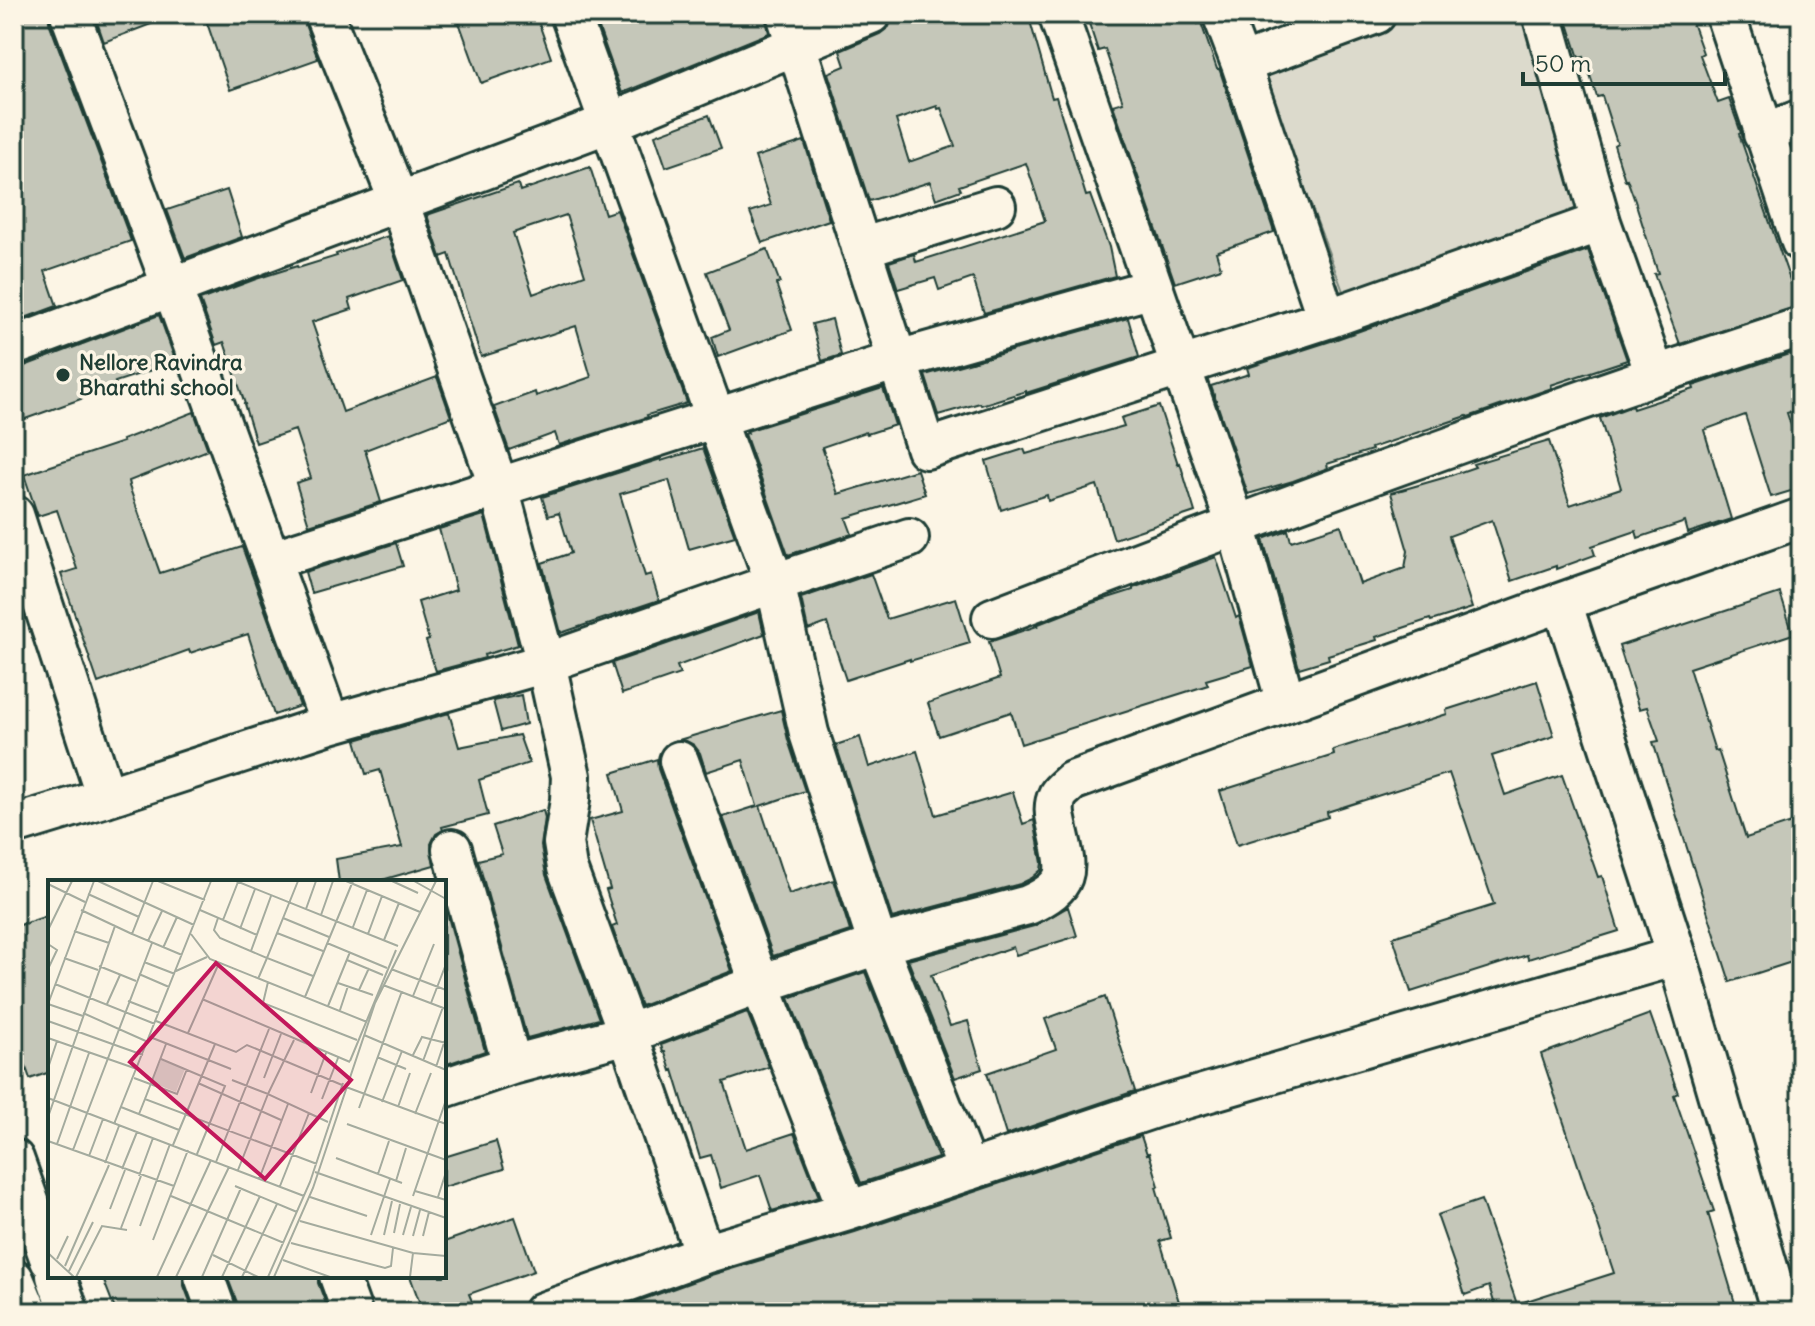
<svg xmlns="http://www.w3.org/2000/svg" width="1815" height="1326" viewBox="0 0 1815 1326" font-family="Delius,sans-serif">
<style>
.green{fill:#dcdacc;stroke:#7e8c80;stroke-width:2}
.building{fill:#c5c7b9;stroke:#1f3d34;stroke-width:2;fill-rule:evenodd}
.lines{fill:none;stroke-linecap:round;stroke-linejoin:round}
.minor-casing{stroke:#1f3d34;stroke-width:44}
.minor{stroke:#fcf5e5;stroke-width:38}
.poi-dot{fill:#1f3d34;stroke:#fcf5e5;stroke-width:3}
.labels{text-anchor:middle;dominant-baseline:central;stroke-width:7;stroke-linejoin:round;paint-order:stroke}
.poi-label{font-size:22px;font-weight:bold;fill:#1f3d34;stroke:#fcf5e5;text-anchor:start}
.inset-road{fill:none;stroke:#a4ab9e;stroke-width:2}
.view{fill:#c2185b;fill-opacity:0.15;stroke:#c2185b;stroke-width:4}
.inset-edge{fill:none;stroke:#1f3d34;stroke-width:4}
</style>
<rect width="100%" height="100%" fill="#fcf5e5"/>
<filter id="ink" filterUnits="userSpaceOnUse"><feTurbulence type="fractalNoise" baseFrequency=".0125" numOctaves="2"/><feDisplacementMap in="SourceGraphic" scale="16" xChannelSelector="R" yChannelSelector="G"/><feConvolveMatrix kernelMatrix="1 2 1 2 8 2 1 2 1" color-interpolation-filters="sRGB"/></filter>
<g filter="url(#ink)">
<path class="green" d="M1418 14H1529L1588 219 1347 302 1261 71Z"/>
<path class="building" d="M14 14H49V22L131 241 45 271 57 306 14 322Z
M110 14H172V16L104 42 96 19Z
M204 14H302L304 22 318 59 230 90Z
M456 14H517L518 25 537 18 551 58 481 83Z
M623 14H765L769 33 622 93 597 23Z
M893 14H964L967 21 990 14H1028L1052 98 1056 97 1086 196 1090 195 1109 247 1115 276 984 313 973 278 939 290 935 278 898 289 889 262 914 254 916 262 1045 221 1026 163 959 186 961 190 936 199 930 182 869 201 828 73 845 66 840 51 880 34 889 27ZM937 106 938 109 941 108 955 146 909 162 896 120Z
M1086 14H1194L1198 24 1201 23 1217 69H1219L1220 71 1274 232 1216 252 1221 268 1175 283 1113 105 1123 102 1105 49 1098 51Z
M1565 14H1689L1703 53 1700 55 1718 103 1729 99 1741 133 1739 134 1799 306 1680 344 1654 274 1658 273 1635 201 1627 179 1625 180 1614 145 1617 143 1602 96 1597 97 1584 57 1579 58Z
M709 115 721 148 666 167 655 135Z
M804 141 829 220 762 243 750 212 771 205 755 157Z
M590 167 605 214 617 210 687 403 647 415 648 417 559 445 555 433 509 450 494 407 535 392 536 396 591 377 576 326 481 357 449 254 441 257 427 215 518 184 520 191ZM566 215 585 275 533 294 513 233Z
M227 190 242 237 185 258 167 210Z
M388 236 403 280 349 299 352 309 312 322 343 412 437 377 451 417 365 450 381 502 309 525 296 483 311 478 295 430 256 443 244 404H245L224 342 216 345 200 300 256 279 297 266 298 268 337 256 336 254Z
M767 249 780 283 776 284 792 330 718 357 712 337 729 330 707 272Z
M1588 250 1627 360 1551 385 1552 388 1468 417 1467 416 1371 448 1372 450 1327 464 1328 468 1293 481 1248 494 1211 386 1249 374 1247 368 1334 340Z
M159 315 176 362 115 382 117 386 14 423V367H22Z
M1128 318 1139 357 1026 393V391L981 405 980 403 938 415 925 375Z
M832 319 841 355 822 361 812 324Z
M1801 350V409L1787 413 1801 456V488L1771 497 1745 415 1704 430 1731 519 1688 533 1685 522 1638 538 1636 531 1592 546 1595 555 1556 569V566L1512 581 1492 520 1449 536 1472 608 1431 621 1430 619 1376 637 1377 640 1328 655 1329 659 1299 668 1263 539 1288 530 1291 541 1341 525 1360 584 1405 568 1408 551 1391 493 1443 478 1475 467 1473 464 1549 441 1570 505 1621 488 1600 418 1632 406 1633 409 1694 389 1693 386Z
M883 388 895 425 867 434 866 432 822 447 838 494 917 470 925 494 846 518 852 534 788 555 745 434 748 433 747 431Z
M1159 406 1178 464 1180 463 1195 512 1114 539 1097 485 1048 501 1047 495 1001 510 986 461 1024 449 1026 454 1124 426 1121 418Z
M194 412 208 450 129 481 130 485 129 486 160 573 242 547 300 706 274 715 248 634 190 653 189 650 98 683 61 574 77 569 57 510 38 516 24 475 123 442 122 440Z
M703 448 735 536 689 549 669 480 620 494 645 576 651 574 659 600 561 633 542 563 571 553 559 513 548 516 542 497 661 459V461Z
M484 515 518 645 484 655 485 658 436 671 426 641 429 640 418 602 456 590 439 529Z
M396 543 403 566 311 593 305 572Z
M1216 557 1236 618 1239 616 1253 666 1206 680 1208 685 1021 744 1011 712 939 736 928 703 1000 678 989 642 1037 626 1036 625 1092 603 1133 590V588Z
M871 574 887 619 956 598 970 643 910 661V659L846 680 827 623 808 630 801 598Z
M1780 593 1793 634 1689 668 1715 751 1718 750 1746 838 1801 820V959L1730 982 1653 742 1659 741 1647 707 1639 709 1619 646Z
M759 612 764 634 677 666 680 674 622 694 612 663Z
M1537 681 1554 736 1492 756 1505 795 1562 775 1598 877 1602 876 1619 931 1528 959 1527 955 1411 992 1393 937 1494 905 1449 773 1327 812 1328 817 1237 845 1220 791 1334 755 1333 750 1447 714 1446 710Z
M521 695 526 724 501 731 493 701Z
M781 710 788 740 805 791 760 806 789 894 834 880 850 931 773 956 723 817 757 806 743 760 706 772 700 753 694 745 682 739Z
M449 713 459 747 519 735 529 763 479 780 488 815 442 827 443 830 436 834 431 844 434 865 375 882H339L336 859 402 847 380 770 366 774 356 740Z
M860 737 869 767 917 751 936 815 1013 792 1023 824 1034 820 1042 863 1041 870 1032 878 1020 884 892 918 836 745Z
M657 759 658 769 732 971 641 1006 612 927 617 925 606 890 610 889 590 820 623 811 612 773Z
M543 810 545 818 541 846 546 875 599 1019 527 1038 478 860 502 854 493 826Z
M444 902 485 1051 444 1065Z
M1068 907 1077 936 1016 955 1013 947 931 975 950 1026 968 1021 982 1069 955 1078 908 960 1034 926Z
M50 915V1072L30 1079 14 1032V927Z
M865 972 938 1158 861 1183 789 998Z
M1105 997 1135 1091 1006 1135 987 1073 1056 1049 1045 1019Z
M747 1012 769 1067 724 1082 746 1149 794 1133 819 1197 772 1211 760 1175 721 1188 711 1155 700 1158 673 1070 671 1071 665 1052H663L661 1045Z
M1650 1014 1678 1093 1674 1095 1714 1211 1708 1213 1735 1303 1705 1312H1497L1489 1286 1465 1295 1437 1215 1481 1200 1517 1304 1614 1273 1541 1054Z
M1141 1136 1147 1154 1149 1153 1159 1186 1156 1187 1171 1238 1160 1241 1180 1305 1161 1312H608L711 1275 855 1232Z
M496 1141 504 1169 444 1187V1157Z
M515 1217 534 1271 469 1294 474 1306 458 1312H423L410 1276H444V1242Z
M102 1276H183V1283L194 1312H116Z
M227 1276H318V1283L329 1312H238V1305Z"/>
<g class="lines">
<defs>
<path id="minor" d="M70 14 172 287 330 724
M570 14 775 583 809 733 878 945 968 1171
M786 14 926 449 1327 319 1601 222
M1058 14 1236 525 1286 703
M1222 14 1241 64
M1542 14 1601 222 1655 374
M1725 14 1801 242
M1763 134 1801 119
M861 248 996 206
M1327 319 1241 64 1376 14
M14 346 609 123 871 14
M14 515 106 797
M271 560 898 360 1153 288
M1562 602 1677 956 1781 1312
M992 618C1260 515 1528 415 1801 327
M679 761 760 984 848 1211
M14 825 106 797 330 724 546 663 499 488 399 202 324 14
M452 849 512 1065
M444 1088 512 1065 628 1034 760 984 878 945 1028 905C1078 882 1065 866 1056 820 1054 812 1054 803 1058 795 1061 790 1068 785 1072 781L1562 602 1801 518
M14 1159 50 1260
M704 1254 628 1034 567 868 563 843 570 800 571 776 546 663 775 583 909 538
M56 1276 69 1312
M204 1276 217 1312
M339 1276 352 1312
M14 1279 28 1312
M543 1312 704 1254 848 1211 1155 1108 1677 956"/>
</defs>
<use href="#minor" class="minor-casing"/>
<use href="#minor" class="minor"/>
</g>
</g>
<circle class="poi-dot" cx="63" cy="375" r="8"/>
<g class="labels">
<g class="poi-label">
<text x="79" y="362">Nellore Ravindra<tspan x="79" dy="25">Bharathi school</tspan></text>
</g>
</g>
<g transform="translate(48 880)">
<rect width="398" height="398" fill="#fcf5e5"/>
<path d="M113 180 137 189 128 212 103 202Z" fill="#dcdacc"/>
<path class="inset-road" d="M50 1 146 45M105 1 84 54 134 75M110 1 157 20M188 1 350 66M250 1 219 78 265 96M298 1 372 32M344 1 370 13M366 1 398 19M0 4 37 22M40 14 91 37M258 29 268 1M33 30 67 46M152 30 175 40 190 2M273 35 285 1M170 38 166 50 172 58 219 78 210 99M235 38 281 57M175 40 209 55M305 47 319 10M192 49 207 9M0 50 24 1M26 51 61 63M229 53 275 71M143 54 162 79 319 142M320 54 334 16M336 60 351 23M100 61 114 31M279 63 339 88M0 64 9 70 0 89M115 68 129 37M203 71 223 16M16 78 50 90M299 80 335 95M96 82 127 94M51 86 88 101M343 89 398 110M128 91 159 77M91 94 121 107M220 102 215 123 309 160M290 103 325 115M7 104 107 144M335 105 398 129M311 110 321 88M365 116 386 64M257 117 305 1M154 119 302 182M80 121 111 133M383 123 398 84M0 124 46 1M0 124 35 136M59 124 72 95M280 126 302 72M292 130 300 106M35 133 100 162M0 141 95 175M108 141 188 172 199 165 294 205M140 153 171 83M316 155 398 190M102 157 183 189M0 158 89 189M365 175 374 157 398 163M329 177 358 189M113 179 177 206 149 274M302 181 348 70M375 181 395 127M388 187 398 157M0 188 9 161M86 198 129 214 139 189M216 198 233 154M184 200 220 214 246 160M150 203 233 240M298 207 398 244M263 213 278 173M0 218 256 316M97 219 118 164M274 219 290 178M334 222 354 171M73 227 131 250M350 227 362 193M311 228 354 111M91 234 97 219 269 284M367 234 383 193M0 237 67 46 84 54M66 244 163 1M299 244 398 280M0 261 126 306M9 264 41 173M125 265 167 164M25 270 104 63M41 276 55 239M288 278 354 303M168 282 221 149M57 283 71 246M74 289 89 252M190 290 220 214 280 242M267 292 398 338M330 294 341 261M91 296 105 258M211 299 240 224M348 301 358 268M187 306 249 332M232 306 261 233M367 311 398 320M123 316 236 363M365 316 398 220M262 317 319 336M390 317 398 292M62 329 77 290M252 341 365 373 398 376M92 346 122 264M73 348 93 296M346 353 352 324M323 355 342 299M336 355 344 321M355 355 363 327M365 356 372 330M375 356 381 332M105 360 140 270M243 363 337 388 343 386 345 368M0 373 26 397M165 375 210 397M9 379 20 356M235 380 282 397M17 386 61 285M21 391 45 342M28 397 54 346 79 350M109 397 163 280M128 397 181 287M154 397 193 308M174 397 212 316M194 397 229 324M220 397 262 302 295 203M226 397 265 308 327 123 388 1M362 397 365 373"/>
<path class="view" d="M168 83 303 200 217 299 82 182Z"/>
<rect width="398" height="398" class="inset-edge"/>
</g>
<rect width="1815" height="1326" fill="none" stroke="#fcf5e5" stroke-width="48"/>
<rect x="24" y="24" width="1767" height="1278" fill="none" stroke="#1f3d34" stroke-width="3" filter="url(#ink)"/>
<path d="M1523 72v12h202v-12" fill="none" stroke="#1f3d34" stroke-width="4"/>
<text x="1535" y="72" font-size="24" fill="#1f3d34" stroke="#fcf5e5" stroke-width="6" paint-order="stroke">50 m</text>
</svg>
